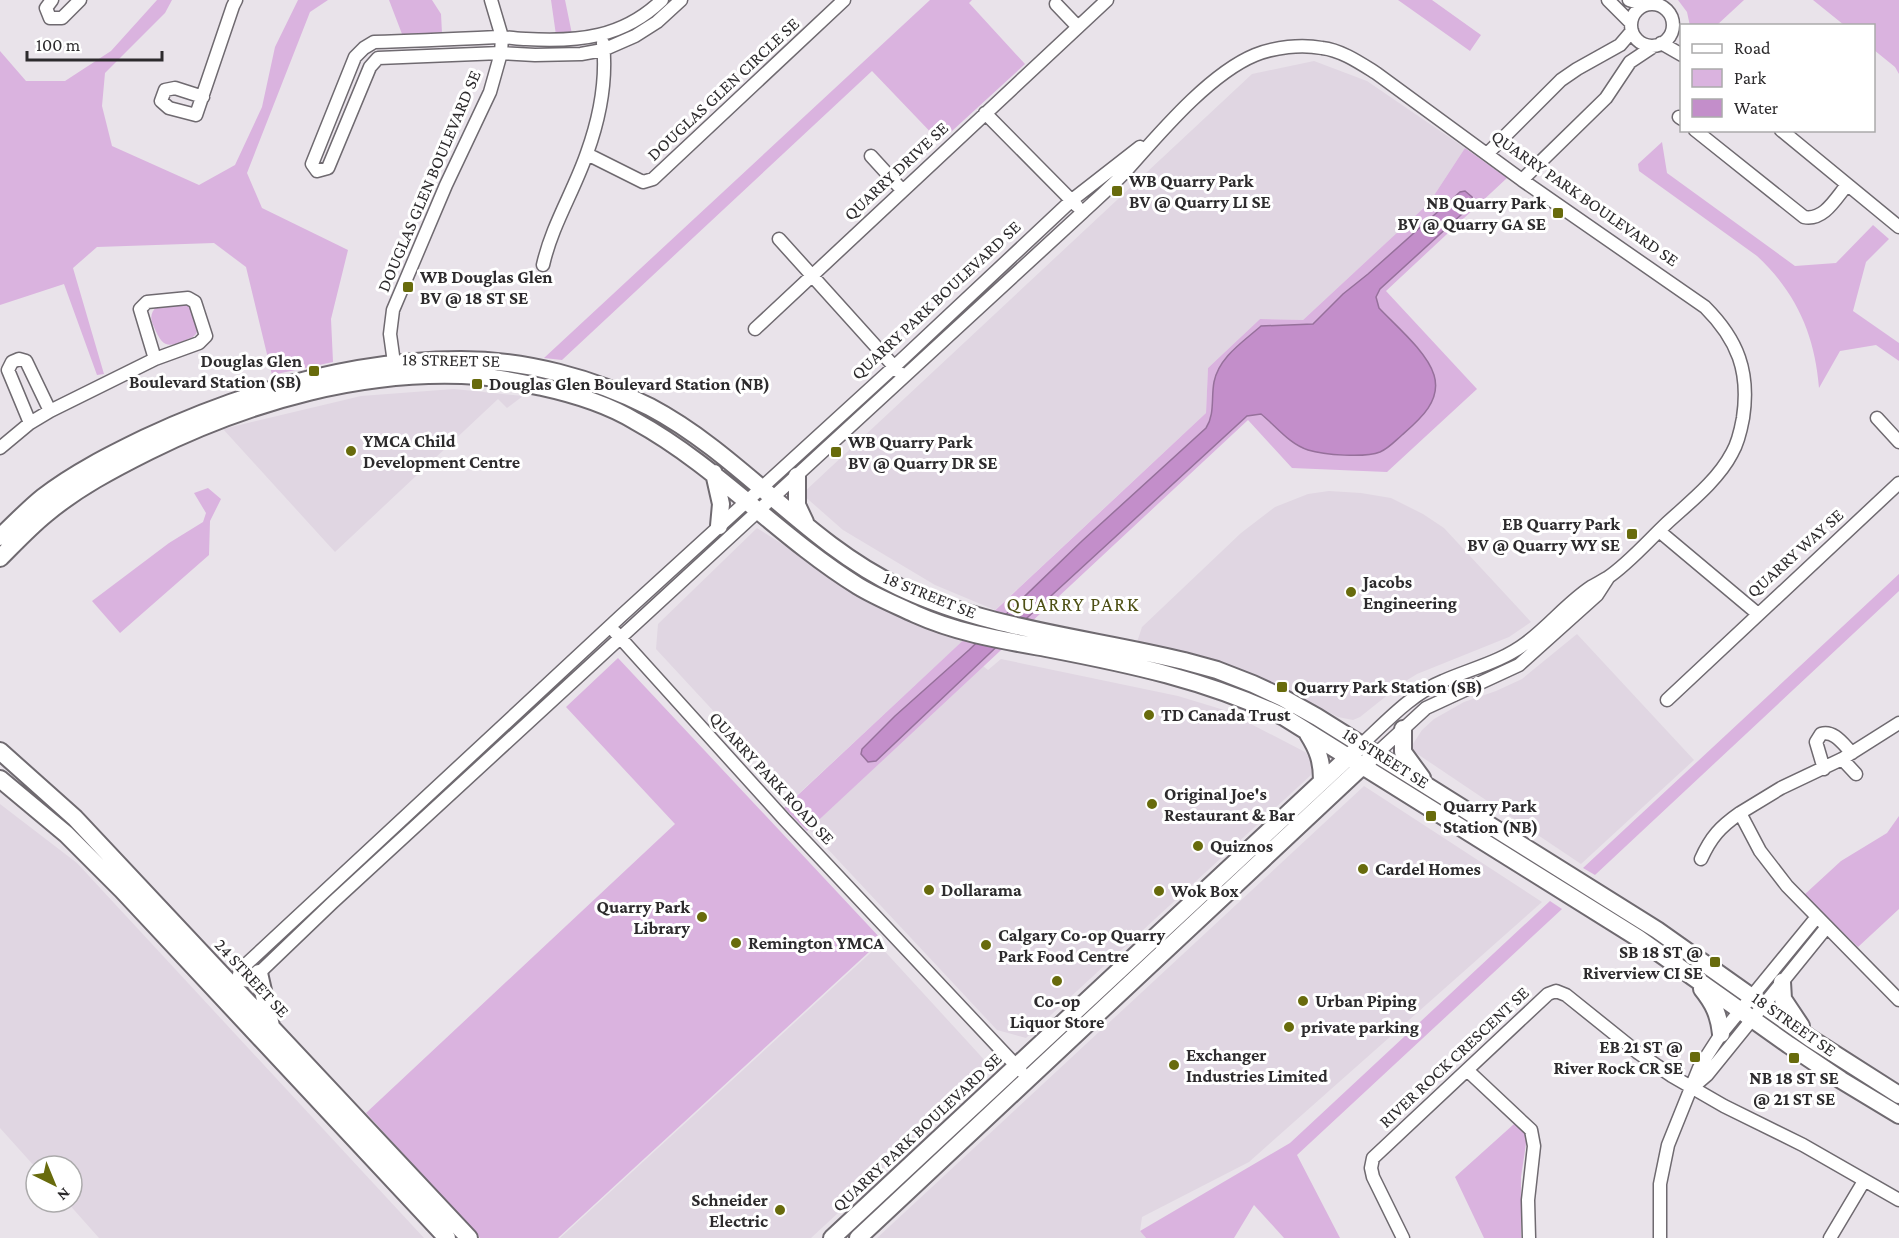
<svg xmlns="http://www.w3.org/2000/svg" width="1899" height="1238" viewBox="0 0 1899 1238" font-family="'Crimson Pro',serif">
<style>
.built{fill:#e0d6e2}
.green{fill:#dab3df}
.water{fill:#c38eca;stroke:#96709b;stroke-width:1.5}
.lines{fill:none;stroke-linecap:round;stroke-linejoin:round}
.minor-casing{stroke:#6f6a70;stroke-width:15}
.major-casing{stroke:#6f6a70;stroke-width:20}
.minor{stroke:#fff;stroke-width:12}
.major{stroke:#fff;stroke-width:16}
.poi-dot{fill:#686b0c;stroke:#fff;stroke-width:2}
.labels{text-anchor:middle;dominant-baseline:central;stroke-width:6;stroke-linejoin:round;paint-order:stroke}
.street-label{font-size:18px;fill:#2d2b2d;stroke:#fff}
.poi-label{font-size:18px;font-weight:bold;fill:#2d2b2d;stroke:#fff;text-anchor:start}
.neighbourhood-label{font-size:20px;letter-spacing:1.5px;fill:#4e5015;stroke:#fff}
</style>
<rect width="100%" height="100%" fill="#e9e3ea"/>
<path class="built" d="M1314 61 1367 81 1465 148 1429 203 1303 320 1260 319 1208 368 1206 413 995 610 935 585 843 530 802 494 1252 74Z
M454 389 523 396 507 408 498 399 335 552 223 429 361 396Z
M1329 491 1361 493 1391 498 1423 514 1444 528 1531 622 1509 637 1417 674 1404 682 1360 717 1353 720 1338 717 1259 676 1222 663 1137 642 1142 627 1241 533 1275 507 1308 494Z
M757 528 892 614 965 639 794 798 656 649 658 624Z
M1577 634 1694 760 1581 864 1413 751 1411 747 1422 730 1434 719 1464 702 1496 691 1522 679Z
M1001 659 1178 696 1224 710 1305 752 1309 756 1313 769 1311 775 1026 1038 997 1030 809 829 983 666 988 670Z
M1364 786 1542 902 1249 1162 1142 1217 1140 1231 1146 1238H877Z
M0 804 77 863 424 1238H99L67 1202H72V1166H36V1168L0 1128Z
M879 945 989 1065 984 1078 811 1238H560Z"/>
<path class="green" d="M157 0H172L165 13 105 73 102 106 112 146 199 185 235 165 262 107 275 47 298 0H328L310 12 247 173 262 208 348 250 331 319 333 362 272 375 246 267 214 243 97 247 73 268 104 374 97 375 64 284 0 305V51L26 81H65L111 51Z
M389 0H432L441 14 442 33 402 34Z
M551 0H565L572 34 556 35Z
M930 0H972L969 3 1025 64 940 142 872 71 562 360 544 358Z
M1398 0H1432L1481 35 1470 51Z
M1678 0H1744L1717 25 1690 26 1687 12Z
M1813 0H1899V74L1895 67 1874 50V26L1844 25Z
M1662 142 1667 173 1795 266 1836 263 1873 225 1889 239 1866 262 1853 311 1899 343V361L1876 345 1840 351 1819 388C1815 335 1796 292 1757 256L1639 171 1638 164Z
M1465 148 1507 178 1386 291 1477 389 1387 472 1292 468 1248 420 807 831 784 808 1206 413 1208 368 1260 319 1303 320 1429 203Z
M185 304C192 308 201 324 197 332 195 337 190 338 186 340 167 349 162 346 154 327 150 319 150 313 157 306Z
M208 488 221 499 210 521 209 555 120 633 92 601 169 543 203 522 206 513 194 493Z
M1899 574V591L1595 875 1583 868Z
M618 658 882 940 558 1238H480L366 1113 675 824 566 707Z
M1899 816V909L1858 947 1804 895 1841 861 1887 833Z
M1550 901 1562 909 1297 1155 1340 1238H1284L1254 1205 1234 1238H1146L1140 1231 1290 1143Z
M1514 1124 1525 1133 1527 1137 1521 1177V1238H1484L1455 1177Z"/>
<path class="water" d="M1465 191 1472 197 1474 203 1380 289 1376 297 1379 308C1396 326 1427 352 1434 375 1442 401 1419 420 1402 435 1395 441 1389 448 1380 452 1365 458 1324 455 1308 450 1289 444 1276 426 1261 414L1247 416 1028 617 876 761 868 762 861 754 862 749 895 716 969 650 1082 541 1206 428C1215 414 1211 398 1214 382 1219 357 1243 342 1261 326L1313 324 1343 294 1368 274 1460 192Z"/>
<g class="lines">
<defs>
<path id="minor" d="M52 0 46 8 50 18H62L80 0
M662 0C623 38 578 42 526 39 517 39 508 37 498 37 457 39 416 41 374 42L364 48 355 57 312 164 317 171 328 168 370 67 378 58 501 53 535 55 581 54 603 50 635 36 657 22 681 0
M1608 0 1631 23
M1629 0 1645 5
M1056 4 1078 27
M1631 25a21 21 0 1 1 42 0a21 21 0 1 1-42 0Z
M1661 43 1682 55
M203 97 175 88 165 90 161 101 169 108 196 115 233 6 236 0
M985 113 1077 206
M1679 117 1682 119
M1695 130 1804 217C1824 221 1836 198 1847 185
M1781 130 1899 227
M587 154 643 182 653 179 844 0
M1487 154 1561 80 1577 69 1620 45 1632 31
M871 156 902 190
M1522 180 1606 98 1630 62 1654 46
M779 239 899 372
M543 265C552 225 574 191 587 153 600 117 607 80 603 43
M755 329 1107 0
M395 370 390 334 393 310 446 185 490 92 501 53 502 37 491 0
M1877 418 1899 442
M30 423 8 370 12 362 19 359 26 361 50 411
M0 448 30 423 50 411 155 359 199 343 206 336 195 302 188 298 147 302 140 309 155 359
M1659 531 1758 614
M615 632 784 819 1021 1071
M1667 700 1899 483
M1899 723 1842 759 1781 788 1740 813 1760 851 1787 886 1899 1000
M1376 754 1426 708 1519 665 1597 595 1608 578
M1842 759 1856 774
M1824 769 1816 742 1821 734C1834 730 1843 744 1852 753
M1701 859C1711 837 1720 827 1740 813
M238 979 250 981 259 973 332 903 1083 212C1097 199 1113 185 1126 171 1159 134 1209 74 1255 55 1275 47 1301 44 1322 48 1341 50 1360 63 1376 73L1522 180 1705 307C1738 340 1750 372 1743 418 1741 429 1738 443 1732 453 1718 480 1690 502 1667 523 1649 540 1627 565 1607 578 1602 581 1596 584 1591 587 1567 603 1549 626 1526 643 1501 662 1470 669 1443 681 1411 694 1386 722 1361 745
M232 984 238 979 240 970 621 616 895 366 1072 200 1140 147
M1467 1070 1531 1130 1534 1146 1528 1200 1529 1238
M1693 1087 1707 1075 1826 928
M1403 1238 1373 1177 1371 1168 1373 1158 1548 994 1556 991 1566 995 1637 1052 1672 1076 1724 1106 1803 1145 1899 1200
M1660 1238V1184L1668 1145 1699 1068 1721 1034 1816 918
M1830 1238 1864 1181"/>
<path id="major" d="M714 473 721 504 719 526
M797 476V505L805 522
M0 537C14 524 28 509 43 497 74 473 110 455 145 438 244 392 351 360 461 360 525 360 593 378 650 407 741 455 806 543 899 587 987 629 1090 638 1184 661L1217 670 1253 684 1283 698 1317 717 1657 930 1811 1039 1899 1095
M0 558C15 543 30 527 46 514 77 488 113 469 149 451 250 401 366 368 479 376 500 378 521 383 542 387 574 394 607 404 635 421 717 466 779 537 858 586 876 597 896 605 915 614 957 633 1001 640 1046 648 1130 664 1206 680 1284 717L1638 938 1789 1045 1841 1080 1899 1115
M1403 729V752L1422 778
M1308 734C1318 750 1322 761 1322 780
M0 751 75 818 469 1238
M0 779 66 834 122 890 447 1238
M259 973 271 1026
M1782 982 1783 999 1801 1026
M1702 989C1714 1004 1719 1015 1721 1034
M832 1238 1356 750
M858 1238 1370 759"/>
</defs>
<use href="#minor" class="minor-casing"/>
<use href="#major" class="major-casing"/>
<use href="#minor" class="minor"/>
<use href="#major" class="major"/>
</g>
<g class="poi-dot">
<rect x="1111" y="185" width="12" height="12" rx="3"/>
<rect x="1552" y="207" width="12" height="12" rx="3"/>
<rect x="402" y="281" width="12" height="12" rx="3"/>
<rect x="308" y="365" width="12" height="12" rx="3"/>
<rect x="471" y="378" width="12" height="12" rx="3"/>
<circle cx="351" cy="451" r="6"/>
<rect x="830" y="446" width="12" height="12" rx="3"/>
<rect x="1626" y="528" width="12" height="12" rx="3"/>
<circle cx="1351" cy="592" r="6"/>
<rect x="1276" y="681" width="12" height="12" rx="3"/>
<circle cx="1149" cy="715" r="6"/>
<circle cx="1152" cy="804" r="6"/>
<rect x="1425" y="810" width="12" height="12" rx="3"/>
<circle cx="1198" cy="846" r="6"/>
<circle cx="1363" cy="869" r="6"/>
<circle cx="929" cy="890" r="6"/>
<circle cx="1159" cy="891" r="6"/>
<circle cx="702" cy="917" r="6"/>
<circle cx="736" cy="943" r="6"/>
<circle cx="986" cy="945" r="6"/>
<rect x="1709" y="956" width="12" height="12" rx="3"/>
<circle cx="1057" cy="981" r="6"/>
<circle cx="1303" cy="1001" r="6"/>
<circle cx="1289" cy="1027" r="6"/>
<rect x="1689" y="1051" width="12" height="12" rx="3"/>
<rect x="1788" y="1052" width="12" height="12" rx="3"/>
<circle cx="1174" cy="1065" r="6"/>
<circle cx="780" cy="1210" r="6"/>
</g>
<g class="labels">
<g class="street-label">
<text transform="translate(723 89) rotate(-43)">DOUGLAS GLEN CIRCLE SE</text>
<text transform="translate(896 171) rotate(-43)">QUARRY DRIVE SE</text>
<text transform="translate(429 181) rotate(-67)">DOUGLAS GLEN BOULEVARD SE</text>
<text transform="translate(1585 198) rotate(35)">QUARRY PARK BOULEVARD SE</text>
<text transform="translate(936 300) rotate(-43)">QUARRY PARK BOULEVARD SE</text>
<text transform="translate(451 360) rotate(1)">18 STREET SE</text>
<text transform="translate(1795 553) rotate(-42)">QUARRY WAY SE</text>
<text transform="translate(930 595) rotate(22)">18 STREET SE</text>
<text transform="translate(1386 758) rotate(32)">18 STREET SE</text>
<text transform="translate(772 778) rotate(47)">QUARRY PARK ROAD SE</text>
<text transform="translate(252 978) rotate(47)">24 STREET SE</text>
<text transform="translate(1794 1024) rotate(35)">18 STREET SE</text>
<text transform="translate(1454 1057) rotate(-43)">RIVER ROCK CRESCENT SE</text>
<text transform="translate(917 1132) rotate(-43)">QUARRY PARK BOULEVARD SE</text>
</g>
<g class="poi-label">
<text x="1129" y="181">WB Quarry Park<tspan x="1129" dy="21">BV @ Quarry LI SE</tspan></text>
<text x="1546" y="203" text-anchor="end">NB Quarry Park<tspan x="1546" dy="21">BV @ Quarry GA SE</tspan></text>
<text x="420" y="277">WB Douglas Glen<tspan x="420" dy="21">BV @ 18 ST SE</tspan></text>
<text x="302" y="361" text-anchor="end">Douglas Glen<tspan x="302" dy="21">Boulevard Station (SB)</tspan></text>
<text x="489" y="384">Douglas Glen Boulevard Station (NB)</text>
<text x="363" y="441">YMCA Child<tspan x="363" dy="21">Development Centre</tspan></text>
<text x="848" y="442">WB Quarry Park<tspan x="848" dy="21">BV @ Quarry DR SE</tspan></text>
<text x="1620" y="524" text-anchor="end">EB Quarry Park<tspan x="1620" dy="21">BV @ Quarry WY SE</tspan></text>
<text x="1363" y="582">Jacobs<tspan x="1363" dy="21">Engineering</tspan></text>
<text x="1294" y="687">Quarry Park Station (SB)</text>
<text x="1161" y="715">TD Canada Trust</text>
<text x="1164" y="794">Original Joe's<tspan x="1164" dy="21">Restaurant &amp; Bar</tspan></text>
<text x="1443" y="806">Quarry Park<tspan x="1443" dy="21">Station (NB)</tspan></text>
<text x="1210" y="846">Quiznos</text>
<text x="1375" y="869">Cardel Homes</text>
<text x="941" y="890">Dollarama</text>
<text x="1171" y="891">Wok Box</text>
<text x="690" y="907" text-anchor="end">Quarry Park<tspan x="690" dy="21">Library</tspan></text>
<text x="998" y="935">Calgary Co-op Quarry<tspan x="998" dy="21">Park Food Centre</tspan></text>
<text x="748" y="943">Remington YMCA</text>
<text x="1703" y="952" text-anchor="end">SB 18 ST @<tspan x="1703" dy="21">Riverview CI SE</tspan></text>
<text x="1057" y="1001" text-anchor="middle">Co-op<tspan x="1057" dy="21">Liquor Store</tspan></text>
<text x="1315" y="1001">Urban Piping</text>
<text x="1301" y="1027">private parking</text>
<text x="1683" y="1047" text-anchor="end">EB 21 ST @<tspan x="1683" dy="21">River Rock CR SE</tspan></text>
<text x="1186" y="1055">Exchanger<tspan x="1186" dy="21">Industries Limited</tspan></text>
<text x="1794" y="1078" text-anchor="middle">NB 18 ST SE<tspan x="1794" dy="21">@ 21 ST SE</tspan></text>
<text x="768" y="1200" text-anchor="end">Schneider<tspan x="768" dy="21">Electric</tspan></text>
</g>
<g class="neighbourhood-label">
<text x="1073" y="604">QUARRY PARK</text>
</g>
</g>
<rect x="1680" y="24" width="195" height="108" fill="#ffffff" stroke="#abaaab" stroke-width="1.5"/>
<rect x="1692" y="44" width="30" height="9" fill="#ffffff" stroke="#abaaab" stroke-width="1.5"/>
<text x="1734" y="54" font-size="18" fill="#2d2b2d">Road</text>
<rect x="1692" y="69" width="30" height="18" fill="#dab3df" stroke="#abaaab" stroke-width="1.5"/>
<text x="1734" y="84" font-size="18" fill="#2d2b2d">Park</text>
<rect x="1692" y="99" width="30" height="18" fill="#c38eca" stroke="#abaaab" stroke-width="1.5"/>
<text x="1734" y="114" font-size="18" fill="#2d2b2d">Water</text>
<g transform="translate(54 1184) rotate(137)"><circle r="28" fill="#ffffff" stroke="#abaaab" stroke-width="1.5"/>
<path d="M0-4.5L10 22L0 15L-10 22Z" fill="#686b0c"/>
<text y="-9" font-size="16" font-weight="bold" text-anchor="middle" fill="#2d2b2d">N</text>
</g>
<path d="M27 51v9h135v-9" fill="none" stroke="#2d2b2d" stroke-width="3"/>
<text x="36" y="51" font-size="18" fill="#2d2b2d" stroke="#ffffff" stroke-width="4.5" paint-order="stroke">100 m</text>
</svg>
